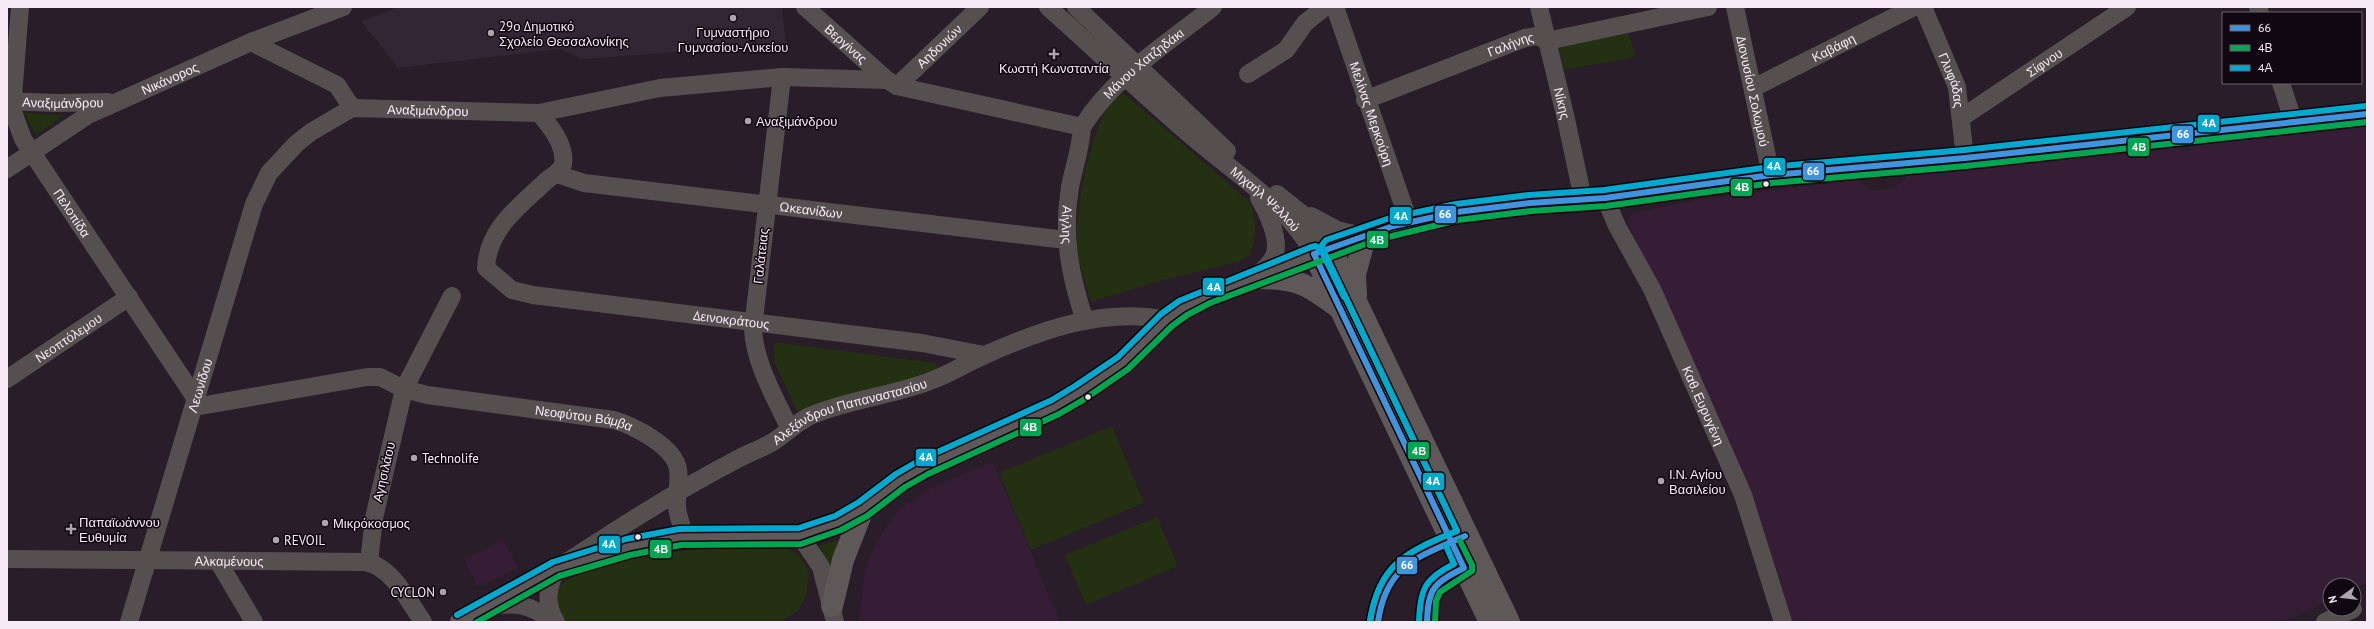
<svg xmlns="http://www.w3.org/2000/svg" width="2374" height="629" viewBox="0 0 2374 629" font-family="'PT Sans',sans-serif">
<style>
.built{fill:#351d35}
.education{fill:#322635}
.green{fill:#233011}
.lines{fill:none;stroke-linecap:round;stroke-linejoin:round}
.minor{stroke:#55504f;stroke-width:18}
.major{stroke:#5f5858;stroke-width:22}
.bus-1-casing{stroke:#100710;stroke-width:9}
.bus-2-casing{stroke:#100710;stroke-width:9}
.bus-3-casing{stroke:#100710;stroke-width:9}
.bus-1{stroke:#4094de;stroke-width:6}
.bus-2{stroke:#00a651;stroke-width:6}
.bus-3{stroke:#00a9ce;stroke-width:6}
.poi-dot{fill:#afa2af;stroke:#100710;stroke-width:1.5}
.bus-dot{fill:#f8e9f7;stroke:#100710;stroke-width:1.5}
.labels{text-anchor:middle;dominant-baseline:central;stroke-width:3;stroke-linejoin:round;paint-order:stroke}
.poi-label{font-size:13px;fill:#f8e9f7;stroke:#100710;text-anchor:start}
.street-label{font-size:13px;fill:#f8e9f7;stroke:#100710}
.line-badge{stroke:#100710;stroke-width:1.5}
.badge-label{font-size:11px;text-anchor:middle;font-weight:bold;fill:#fff}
</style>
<rect width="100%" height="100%" fill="#281d28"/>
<path class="built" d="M2367 126V583L2354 588V585H2330V599L2282 622H1791L1753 505 1627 222 1632 213 1703 199 1856 180 1875 191 1895 187 1910 174 2176 146 2188 151 2190 143Z
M993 462 1060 622H859L863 582 869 558 884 530 900 509 933 487Z
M503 539 518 568 478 587 464 559Z"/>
<path class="education" d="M399 7H782L786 44 596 58 581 59 560 49 398 68 361 21Z"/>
<path class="green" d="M1625 24 1636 57 1564 70 1558 43Z
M1123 93 1250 202C1257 222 1257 236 1249 256L1238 262 1155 282 1091 302C1085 282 1078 263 1077 242 1076 204 1088 145 1106 110 1109 104 1115 99 1119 94Z
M24 113 64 115 36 135Z
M773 342 936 363 937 371 798 414 775 363Z
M1112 426 1144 503 1031 550 999 473Z
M1157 517 1178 566 1086 605 1065 555Z
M838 540 832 563H828L818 546Z
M706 548 787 549 798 554 809 572 807 594 798 611 780 622H566C558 614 552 595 561 585 579 566 678 549 706 548Z"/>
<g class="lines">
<g class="minor">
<path id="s1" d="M20 7 12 109 23 139 196 399"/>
<path id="s2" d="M805 7 887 80"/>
<path id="s3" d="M1048 7C1097 51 1145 96 1195 139 1236 174 1288 206 1314 254"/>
<path d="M1076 7 1227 151"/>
<path id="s4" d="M1335 7 1409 222"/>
<path id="s5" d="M1539 7 1566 119 1583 199"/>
<path id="s6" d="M1735 7 1771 175"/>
<path id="s7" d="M1923 7 1957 87 1965 158"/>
<path d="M2258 7 2260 13"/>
<path d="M251 42 337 85 352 108"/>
<path d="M1248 74 1286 50 1305 23 1325 7"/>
<path d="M782 77 753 328C754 362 775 398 790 429"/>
<path d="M2281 83 2294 123"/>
<path id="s8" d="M897 86 980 7"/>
<path id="s9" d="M1753 88 1914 7"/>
<path id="s10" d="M1365 100 1525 38 1537 36 1547 41 1708 7"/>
<path id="s11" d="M7 101 56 103 108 102"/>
<path id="s12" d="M539 113C550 126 566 145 563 164 561 172 552 176 546 181 519 207 488 228 486 268L512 290 533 295 922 343 984 355"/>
<path id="s13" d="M1961 118 2127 7"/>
<path id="s14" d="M1082 127C1081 147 1074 167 1070 187 1062 235 1070 276 1085 321"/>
<path id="s15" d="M1082 127C1114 76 1167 44 1213 7"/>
<path id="s16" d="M7 169 88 115 251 42 343 7"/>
<path id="s17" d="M557 174 584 183 1066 240"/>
<path d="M1277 194 1315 224 1330 247"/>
<path id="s18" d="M1605 198 1617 226 1652 289 1743 495 1783 622"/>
<path d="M1311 216 1337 230 1362 236"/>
<path d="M1255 277C1262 271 1270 265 1274 256 1281 240 1267 211 1259 198"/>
<path id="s19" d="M452 296 404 389 427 395 614 420C634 426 674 446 678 469 680 482 676 494 677 507 678 517 682 527 685 537"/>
<path id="s20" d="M7 379 129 297"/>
<path d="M194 407 367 377H380L404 389 374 518 369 562"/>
<path d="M800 536 821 567 835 622"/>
<path id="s21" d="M7 559 365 562C392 566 409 602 423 622"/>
<path d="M218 561 254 622"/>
<path d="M491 607C515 601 534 606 553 622"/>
<path id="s22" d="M129 622 254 204 269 173 296 144 311 132 352 108 539 113 660 88 782 77 887 80 897 86 1082 127"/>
<path id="s23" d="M556 622C544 603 548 588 556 569 613 532 671 494 732 462 744 455 758 450 771 443 785 435 795 423 810 416 849 399 893 396 933 380 951 373 967 363 985 355 1041 330 1104 307 1167 320"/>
<path d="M2325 622 2353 609"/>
</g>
<path class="major" d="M1330 247 1509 622
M1314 254 1490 622
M1262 278C1300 279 1308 285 1338 307
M1356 296 1355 274 1366 234
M832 606 843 560 863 509
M461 622 556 569 628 547 680 537 800 536 838 523 863 509 901 480 924 467 1056 407 1079 393 1123 363 1167 320 1183 308 1207 296 1373 232 1409 222 1457 212 1530 203 1605 198 1771 175 1965 158 2367 114"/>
<defs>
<path id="bus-1" d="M1378 622C1386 565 1418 557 1465 536
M1427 622C1428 588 1434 583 1464 568L1314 254 1393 226 1457 212 1530 203 1605 198 1771 175 1965 158 2367 114"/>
<path id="bus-2" d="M1323 250 1457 531C1407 552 1379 563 1370 621
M477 622 559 576 630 555 681 545 801 544 841 530 867 516 905 487 928 474 1059 414 1083 400 1128 369 1172 326 1187 315 1210 303 1376 240 1458 220 1531 211 1606 206 1772 183 1966 166 2367 122
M1435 622 1436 601 1440 592 1472 571V565L1460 541"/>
<path id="bus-3" d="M457 615 553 562 626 539 679 529 799 528 835 516 859 502 896 474 920 460 1052 400 1075 386 1118 357 1161 314 1179 301 1311 247 1316 246 1321 250 1344 297
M1370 621C1379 563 1407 552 1457 531L1323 250 1322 245 1326 240 1390 218 1456 204 1529 195 1604 190 1770 167 1964 150 2366 106
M1419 622C1420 590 1424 579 1454 564L1446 546"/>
</defs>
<use href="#bus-1" class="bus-1-casing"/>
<use href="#bus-2" class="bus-2-casing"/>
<use href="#bus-3" class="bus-3-casing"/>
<use href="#bus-1" class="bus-1"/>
<use href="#bus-2" class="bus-2"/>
<use href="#bus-3" class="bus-3"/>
</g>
<g class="poi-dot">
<circle cx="733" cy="18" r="4"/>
<circle cx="491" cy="33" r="4"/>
<path d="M1052 48h4v4h4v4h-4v4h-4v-4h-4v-4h4z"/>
<circle cx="748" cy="121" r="4"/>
<circle cx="414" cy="458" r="4"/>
<circle cx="1661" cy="481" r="4"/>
<circle cx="325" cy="523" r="4"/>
<path d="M69 523h4v4h4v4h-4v4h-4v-4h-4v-4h4z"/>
<circle cx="276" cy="540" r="4"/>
<circle cx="443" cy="592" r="4"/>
</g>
<g class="bus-dot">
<circle cx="1766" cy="184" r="3.5"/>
<circle cx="1088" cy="397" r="3.5"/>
<circle cx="638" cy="537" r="3.5"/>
</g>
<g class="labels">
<g class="poi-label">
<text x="499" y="26">29ο Δημοτικό<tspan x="499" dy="15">Σχολείο Θεσσαλονίκης</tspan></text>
<text x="733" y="32" text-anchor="middle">Γυμναστήριο<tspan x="733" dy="15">Γυμνασίου-Λυκείου</tspan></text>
<text x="1054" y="68" text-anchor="middle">Κωστή Κωνσταντία</text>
<text x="756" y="121">Αναξιμάνδρου</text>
<text x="422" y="458">Technolife</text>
<text x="1669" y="474">Ι.Ν. Αγίου<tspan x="1669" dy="15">Βασιλείου</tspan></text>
<text x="79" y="522">Παπαϊωάννου<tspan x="79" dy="15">Ευθυμία</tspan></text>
<text x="333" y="523">Μικρόκοσμος</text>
<text x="284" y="540">REVOIL</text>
<text x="435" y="592" text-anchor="end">CYCLON</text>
</g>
<g class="street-label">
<text stroke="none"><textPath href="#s2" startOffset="55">Βεργίνας</textPath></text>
<text stroke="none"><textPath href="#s10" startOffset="156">Γαλήνης</textPath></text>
<text stroke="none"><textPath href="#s8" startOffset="58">Αηδονιών</textPath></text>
<text stroke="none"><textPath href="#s9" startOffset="90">Καβάφη</textPath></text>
<text stroke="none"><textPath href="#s13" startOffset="100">Σίφνου</textPath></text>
<text stroke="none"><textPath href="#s15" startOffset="89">Μάνου Χατζηδάκι</textPath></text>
<text stroke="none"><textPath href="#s16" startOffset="187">Νικάνορος</textPath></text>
<text stroke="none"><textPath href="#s7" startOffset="79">Γλυφάδας</textPath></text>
<text stroke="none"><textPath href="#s6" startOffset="86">Διονυσίου Σολωμού</textPath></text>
<text stroke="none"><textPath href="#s11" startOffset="56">Αναξιμάνδρου</textPath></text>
<text stroke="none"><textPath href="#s5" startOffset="99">Νίκης</textPath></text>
<text stroke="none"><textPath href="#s22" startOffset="653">Αναξιμάνδρου</textPath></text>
<text stroke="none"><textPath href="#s4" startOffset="113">Μελίνας Μερκούρη</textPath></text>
<text stroke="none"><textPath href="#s3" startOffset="290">Μιχαήλ Ψελλού</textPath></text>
<text stroke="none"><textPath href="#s17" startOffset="257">Ωκεανίδων</textPath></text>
<text stroke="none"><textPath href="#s1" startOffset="223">Πελοπίδα</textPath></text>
<text stroke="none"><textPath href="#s14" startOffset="99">Αίγλης</textPath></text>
<text transform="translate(761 256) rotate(-84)">Γαλάτειας</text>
<text stroke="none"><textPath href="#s12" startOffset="447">Δεινοκράτους</textPath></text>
<text stroke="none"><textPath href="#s20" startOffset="74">Νεοπτόλεμου</textPath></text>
<text stroke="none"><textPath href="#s22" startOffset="247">Λεωνίδου</textPath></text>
<text stroke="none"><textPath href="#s18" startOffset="230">Καθ. Ευρυγένη</textPath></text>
<text stroke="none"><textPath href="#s23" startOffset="391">Αλεξάνδρου Παπαναστασίου</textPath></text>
<text stroke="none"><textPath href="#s19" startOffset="287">Νεοφύτου Βάμβα</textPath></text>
<text transform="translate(384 472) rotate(-77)">Αγησιλάου</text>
<text stroke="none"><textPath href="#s21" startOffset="222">Αλκαμένους</textPath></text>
</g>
</g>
<g class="line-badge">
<rect x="2197" y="114" width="23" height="19" rx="4" fill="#00a9ce"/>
<rect x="2171" y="125" width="23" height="19" rx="4" fill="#4094de"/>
<rect x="2127" y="137" width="23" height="20" rx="4" fill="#00a651"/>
<rect x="1763" y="157" width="23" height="19" rx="4" fill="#00a9ce"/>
<rect x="1802" y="162" width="23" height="19" rx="4" fill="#4094de"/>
<rect x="1730" y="178" width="23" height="19" rx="4" fill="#00a651"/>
<rect x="1434" y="205" width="23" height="19" rx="4" fill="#4094de"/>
<rect x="1389" y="206" width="23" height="19" rx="4" fill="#00a9ce"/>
<rect x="1366" y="230" width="23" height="19" rx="4" fill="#00a651"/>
<rect x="1202" y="277" width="23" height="19" rx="4" fill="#00a9ce"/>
<rect x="1019" y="418" width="23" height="19" rx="4" fill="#00a651"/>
<rect x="1407" y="441" width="23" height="19" rx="4" fill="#00a651"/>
<rect x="915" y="448" width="22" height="19" rx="4" fill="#00a9ce"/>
<rect x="1422" y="472" width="23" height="19" rx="4" fill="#00a9ce"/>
<rect x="598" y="535" width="23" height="19" rx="4" fill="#00a9ce"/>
<rect x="649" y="539" width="23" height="20" rx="4" fill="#00a651"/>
<rect x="1396" y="556" width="22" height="19" rx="4" fill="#4094de"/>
</g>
<g class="badge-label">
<text x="2209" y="127">4Α</text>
<text x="2183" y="138">66</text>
<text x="2139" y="151">4Β</text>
<text x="1774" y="170">4Α</text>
<text x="1813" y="175">66</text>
<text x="1742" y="191">4Β</text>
<text x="1445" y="218">66</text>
<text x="1401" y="220">4Α</text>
<text x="1377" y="244">4Β</text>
<text x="1214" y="291">4Α</text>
<text x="1030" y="431">4Β</text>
<text x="1419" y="455">4Β</text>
<text x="926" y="461">4Α</text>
<text x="1433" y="485">4Α</text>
<text x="609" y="548">4Α</text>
<text x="661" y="553">4Β</text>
<text x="1407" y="569">66</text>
</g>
<rect width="2374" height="629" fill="none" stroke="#f8e9f7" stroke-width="16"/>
<rect x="2222" y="12" width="140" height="72" fill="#100710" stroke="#6d616c"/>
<rect x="2230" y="25" width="20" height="6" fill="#4094de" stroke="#6d616c"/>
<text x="2258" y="32" font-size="12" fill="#f8e9f7">66</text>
<rect x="2230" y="45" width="20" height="6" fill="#00a651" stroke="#6d616c"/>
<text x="2258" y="52" font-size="12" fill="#f8e9f7">4Β</text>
<rect x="2230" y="65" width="20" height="6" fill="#00a9ce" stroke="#6d616c"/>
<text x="2258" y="72" font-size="12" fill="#f8e9f7">4Α</text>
<g transform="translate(2342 597) rotate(255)"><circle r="19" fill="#100710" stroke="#6d616c"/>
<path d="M0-3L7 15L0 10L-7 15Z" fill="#afa2af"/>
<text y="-6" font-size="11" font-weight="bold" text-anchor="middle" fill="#f8e9f7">N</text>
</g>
</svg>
